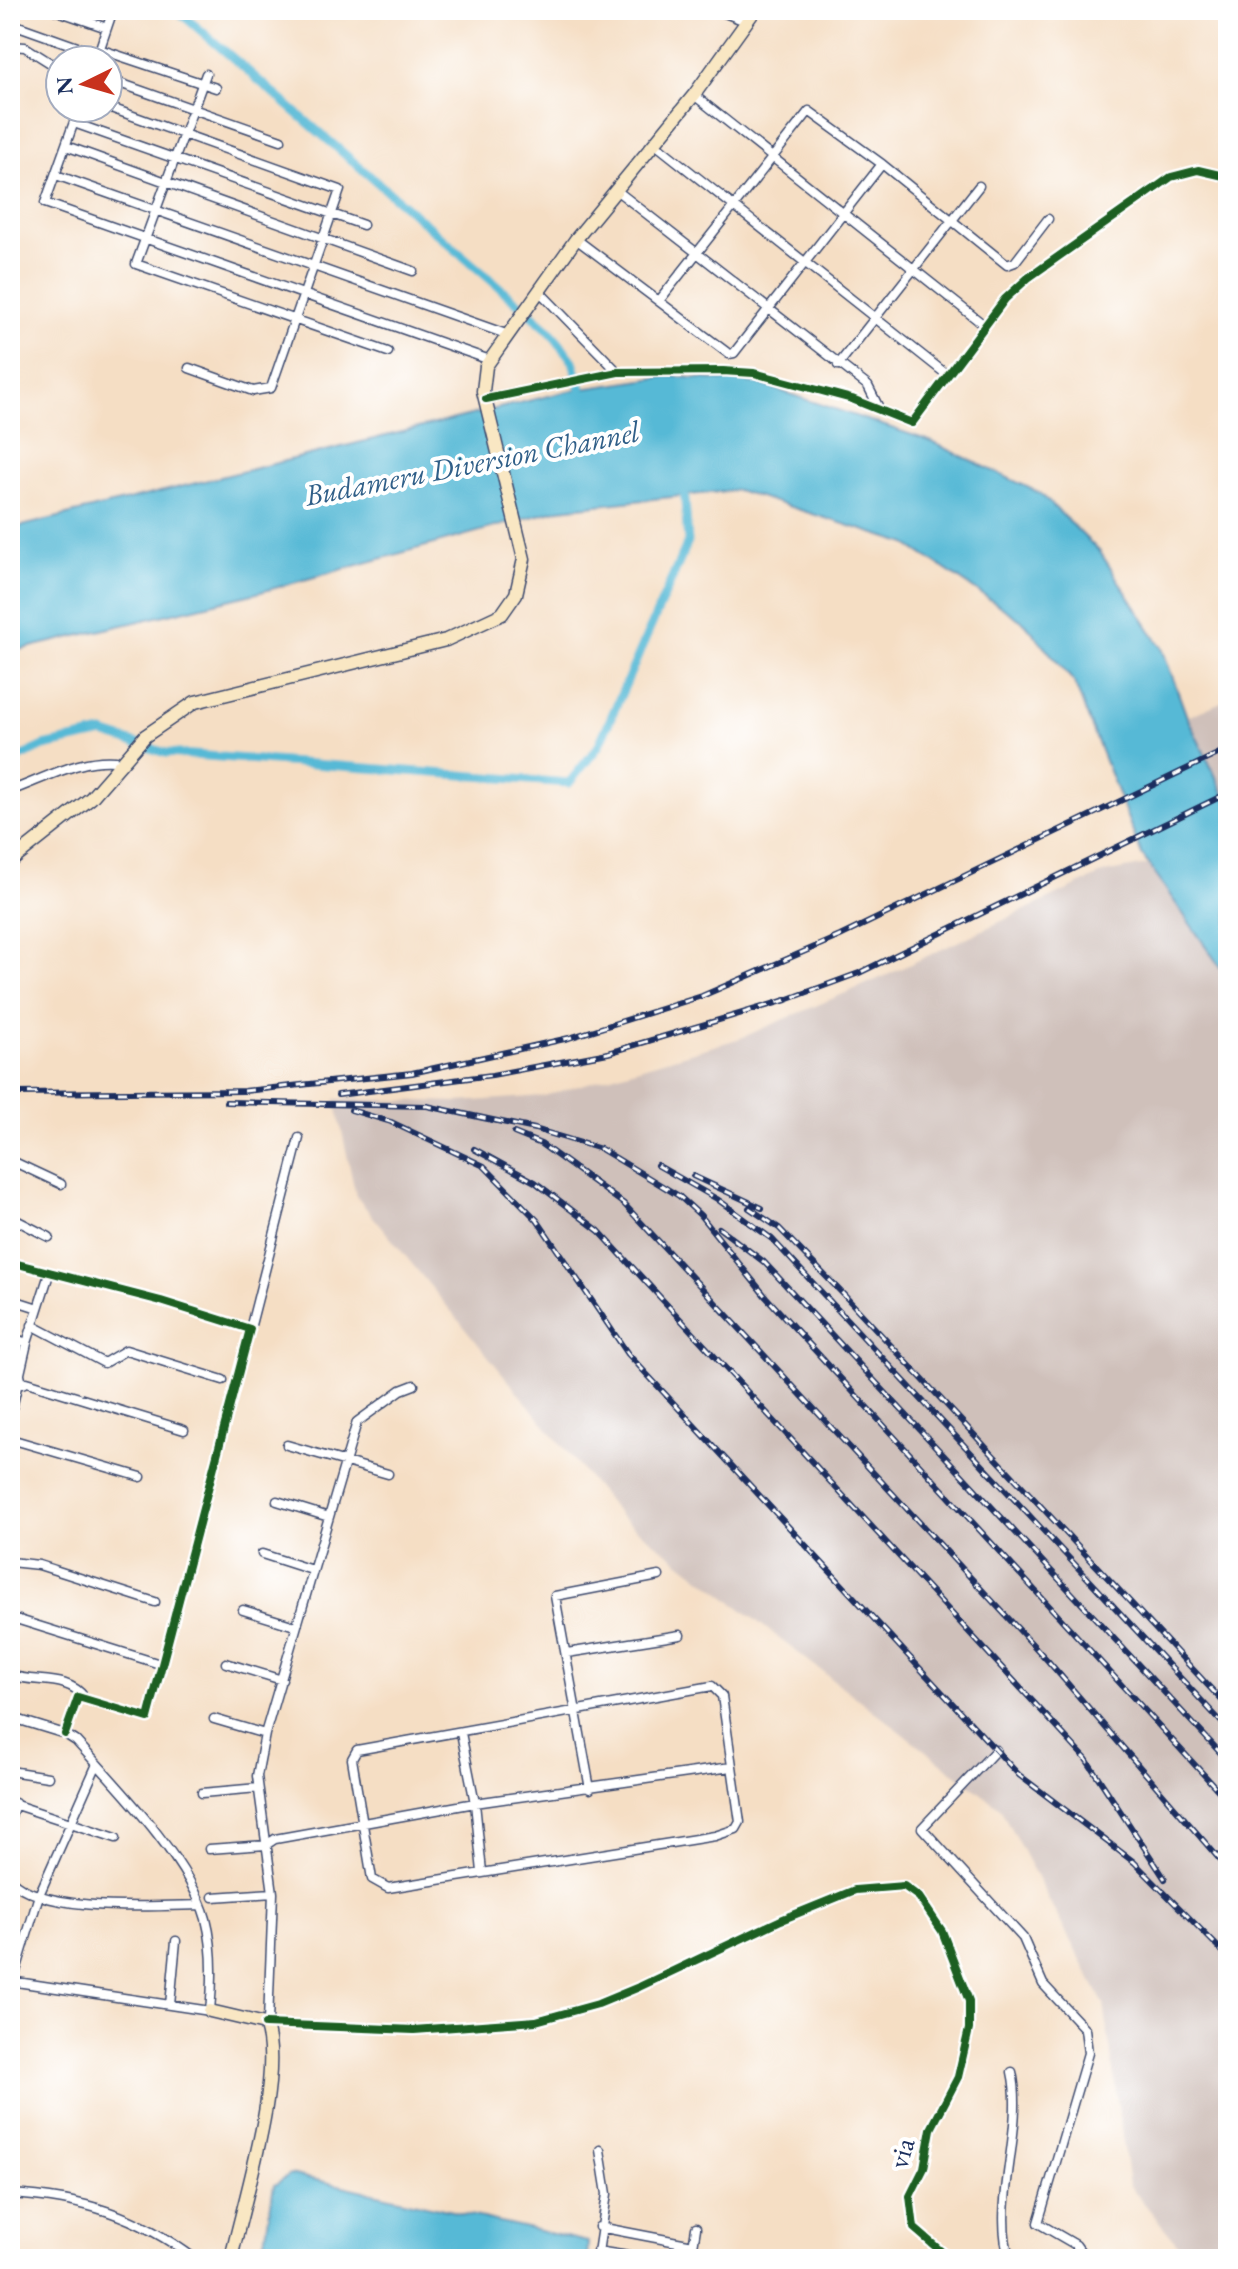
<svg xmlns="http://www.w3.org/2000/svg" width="1238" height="2269" viewBox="0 0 1238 2269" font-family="'EB Garamond',serif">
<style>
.industrial{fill:#cfc0ba}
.water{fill:#57b9d6;stroke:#39749a;stroke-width:2}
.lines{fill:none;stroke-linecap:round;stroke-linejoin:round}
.canal{stroke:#57b9d6;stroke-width:9}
.street-casing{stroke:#3c496d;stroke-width:11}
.secondary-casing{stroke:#3c496d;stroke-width:15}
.street{stroke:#fff;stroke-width:8}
.secondary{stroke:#f9e7c3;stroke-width:12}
.rail-casing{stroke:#1b2f5e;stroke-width:6}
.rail{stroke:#fff;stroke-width:3;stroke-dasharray:9;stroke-linecap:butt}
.cycleway-casing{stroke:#fff;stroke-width:13}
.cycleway{stroke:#1b5e20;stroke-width:8}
.labels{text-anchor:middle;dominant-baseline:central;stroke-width:8;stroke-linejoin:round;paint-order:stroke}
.street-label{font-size:28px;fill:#1b2f5e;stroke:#fff}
.water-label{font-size:30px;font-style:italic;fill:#305f88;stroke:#fff}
</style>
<rect width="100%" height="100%" fill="#fff"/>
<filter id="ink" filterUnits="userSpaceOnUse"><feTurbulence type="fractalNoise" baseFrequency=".0125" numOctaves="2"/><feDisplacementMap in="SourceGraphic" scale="16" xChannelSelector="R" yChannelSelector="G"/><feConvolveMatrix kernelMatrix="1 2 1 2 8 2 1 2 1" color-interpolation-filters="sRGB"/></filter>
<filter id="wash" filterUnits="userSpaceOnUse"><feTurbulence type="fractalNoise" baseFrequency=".006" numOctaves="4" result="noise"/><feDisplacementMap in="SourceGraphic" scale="32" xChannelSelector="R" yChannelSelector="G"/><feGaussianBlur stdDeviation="1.8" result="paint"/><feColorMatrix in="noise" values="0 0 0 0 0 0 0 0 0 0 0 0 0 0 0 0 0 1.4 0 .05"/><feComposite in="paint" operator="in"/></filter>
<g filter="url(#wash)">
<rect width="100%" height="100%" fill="#f5dec4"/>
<path class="industrial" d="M1228 699V802L1187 717Z
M1228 850V2259H1190L1129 2185 1104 2004 1000 1808 620 1516 356 1196 335 1099 459 1102 544 1096 741 1038 885 976 1104 873Z"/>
<path class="water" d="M669 376 757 383 930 441 1040 493 1100 552 1162 648 1187 717 1228 802V978L1142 855 1074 682 1025 623 907 544 737 490 560 509 257 593 10 652V529L568 391Z
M290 2174 588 2242 587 2259H262L274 2185Z"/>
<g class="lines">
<path class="canal" d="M177 10 549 330 573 361 584 399
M10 762 44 746 103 733 166 753 569 783 598 747 688 542 684 487"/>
</g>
</g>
<g filter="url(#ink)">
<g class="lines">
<defs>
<path id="street" d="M55 10 107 28
M717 10 748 22
M10 23 97 54
M10 46 25 47 60 69
M99 49 216 88
M96 60 113 10
M206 74 136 264 388 352
M108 79 281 140
M694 95 984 325
M108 107 340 190 271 388 253 391 189 368
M79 108 45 203 490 360
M74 123 363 225
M654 143 946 374
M66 146 413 271
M56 175 506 334
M616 190 868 386 880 410
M576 239 729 354 734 353 882 164
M539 291 618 372
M659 301 809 111 882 164 1007 265 1015 262 1048 219
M838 365 979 186
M486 399 618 372 723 371 754 373 852 399 912 423 1005 299 1028 278 1171 177 1198 170 1228 177
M10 791C44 779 84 755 122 762
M10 1160 61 1184
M10 1217 49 1237
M10 1262 161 1301 250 1329 148 1718 78 1697 65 1734
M10 1299 38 1308
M32 1325 104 1363 126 1350 223 1380
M250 1329 299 1138
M10 1337 27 1343
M10 1372 20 1375 22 1384 27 1382 184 1430
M10 1417 27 1343 49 1274
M10 1442 14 1440 141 1477
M287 1445 388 1474
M277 1501 329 1517
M262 1554 312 1570
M10 1562 39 1565 155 1602
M243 1610 295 1626
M10 1621 16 1619 160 1664
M567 1653 680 1635
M226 1663 282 1680
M10 1675C36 1684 67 1674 85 1698
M712 1686 722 1696 740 1822 736 1829 715 1836 388 1888 372 1879 352 1759 357 1750Z
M10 1717 65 1734 76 1741C117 1786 190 1861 206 1919 214 1949 213 1981 210 2011L10 1981
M214 1719 265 1734
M461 1733 475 1803 482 1872
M996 1750 922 1828 1023 1938 1043 1984 1085 2029 1088 2053 1038 2223 1076 2245 1086 2259
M10 1771 48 1777
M590 1789 555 1596 659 1576
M202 1793 258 1788
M10 1803 116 1838
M10 1820 15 1803
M209 1849 266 1845 275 1839 475 1803 731 1767
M10 1879C43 1914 154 1906 201 1905
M213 1897 273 1893
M13 1981 39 1895 97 1764
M170 2005 176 1941
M268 2022 273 1893 257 1776 265 1734 357 1422 401 1390 414 1385
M265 2024 414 2030 536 2021 598 2004 639 1987 781 1920 855 1890 904 1886 919 1897 942 1931 969 2001V2029L958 2077 931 2129 924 2168 910 2196 914 2228 950 2259
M10 2194C82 2198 137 2215 195 2259
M599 2227 693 2245
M597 2251 647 2259
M597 2259 607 2194 600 2150
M691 2259 696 2228
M1010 2259C991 2207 1025 2129 1012 2072"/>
<path id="secondary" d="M10 862 91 798 145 736 195 702 446 640 502 614 516 594 524 559 483 391 486 366 576 239 694 95 755 10
M210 2011 265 2024C285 2073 243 2203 231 2259"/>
</defs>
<use href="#street" class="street-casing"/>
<use href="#secondary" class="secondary-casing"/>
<use href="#street" class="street"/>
<use href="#secondary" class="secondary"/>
<defs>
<path id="rail" d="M10 1093 244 1091 412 1073 569 1038 702 996 840 936 1228 749
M338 1095 492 1075 608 1053 786 1000 859 973 1228 793
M226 1102 427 1106 535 1129 601 1149 679 1196 700 1215 766 1297 1228 1801
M351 1110 391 1122 484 1166 537 1220 628 1354 1019 1775 1134 1862 1228 1957
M514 1133 541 1144 624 1204 1048 1661 1228 1869
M474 1149 535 1182 599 1231 1086 1759 1165 1879
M657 1165 717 1199 772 1239 1228 1729
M693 1176 762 1208
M749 1208 779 1228 844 1295 1228 1707
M719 1228 764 1262 1228 1761"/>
</defs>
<use href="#rail" class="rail-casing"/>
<use href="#rail" class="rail"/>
<defs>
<path id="cycleway" d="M486 399 618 372 723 371 754 373 852 399 912 423 1005 299 1028 278 1171 177 1198 170 1228 177
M10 1262 161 1301 250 1329 148 1718 78 1697 65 1734
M265 2024 414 2030 536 2021 598 2004 639 1987 781 1920 855 1890 904 1886 919 1897 942 1931 969 2001V2029L958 2077 931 2129 924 2168 910 2196 914 2228 950 2259"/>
</defs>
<use href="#cycleway" class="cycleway-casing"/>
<use href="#cycleway" class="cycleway"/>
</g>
</g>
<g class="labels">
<g class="street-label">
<text transform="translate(901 2153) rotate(-74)">via</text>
</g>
<g class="water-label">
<text transform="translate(472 463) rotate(-11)">Budameru Diversion Channel</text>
</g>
</g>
<rect width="1238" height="2269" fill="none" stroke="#fff" stroke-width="40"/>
<g transform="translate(84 84) rotate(265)"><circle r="38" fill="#ffffff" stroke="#a4acbf" stroke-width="2"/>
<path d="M0-6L14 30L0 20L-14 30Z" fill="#c8321e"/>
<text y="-12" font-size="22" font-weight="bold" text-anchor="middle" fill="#1b2f5e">N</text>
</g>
</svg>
